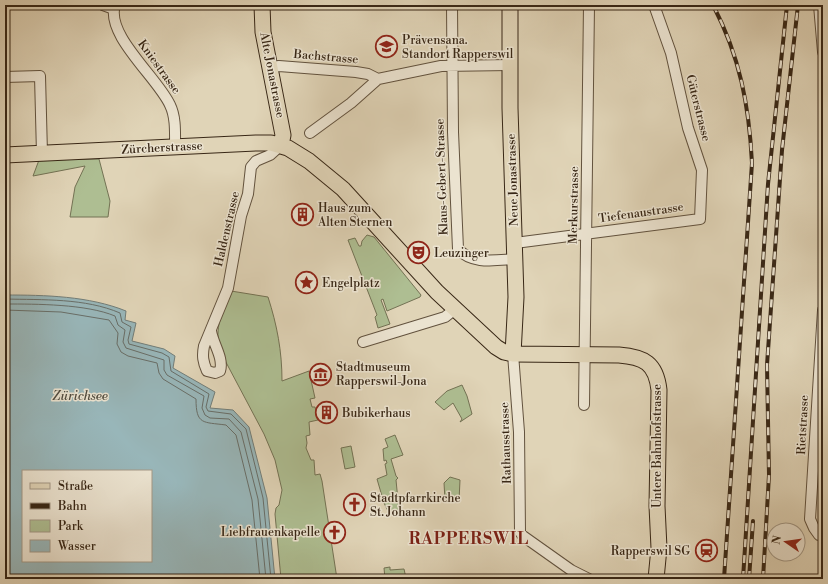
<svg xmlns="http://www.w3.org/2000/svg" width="828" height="584" viewBox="0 0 828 584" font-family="'Libre Bodoni',serif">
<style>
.green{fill:#aebe92;stroke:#737254}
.water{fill:#98b6b9;stroke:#727d78;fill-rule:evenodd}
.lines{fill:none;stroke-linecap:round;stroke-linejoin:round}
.shore{stroke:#686e68;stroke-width:1}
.minor-casing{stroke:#62523e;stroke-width:12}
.primary-casing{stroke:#382716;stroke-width:17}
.minor{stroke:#ebe3d0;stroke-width:10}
.primary{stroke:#e0d4b7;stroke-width:15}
.rail-casing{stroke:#382716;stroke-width:4}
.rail{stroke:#ebe3d0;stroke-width:2.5;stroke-dasharray:8;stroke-linecap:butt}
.labels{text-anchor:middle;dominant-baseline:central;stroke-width:3;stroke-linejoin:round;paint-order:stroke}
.poi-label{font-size:12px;fill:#382716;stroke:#ebe3d0;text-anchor:start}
.street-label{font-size:12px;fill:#382716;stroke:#ebe3d0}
.water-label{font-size:13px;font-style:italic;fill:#504b3f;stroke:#ebe3d0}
.district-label{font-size:16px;font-weight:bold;letter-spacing:1px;fill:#7a1f14;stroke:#ebe3d0}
</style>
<rect width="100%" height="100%" fill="#e0d4b7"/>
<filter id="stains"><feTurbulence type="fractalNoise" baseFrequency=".005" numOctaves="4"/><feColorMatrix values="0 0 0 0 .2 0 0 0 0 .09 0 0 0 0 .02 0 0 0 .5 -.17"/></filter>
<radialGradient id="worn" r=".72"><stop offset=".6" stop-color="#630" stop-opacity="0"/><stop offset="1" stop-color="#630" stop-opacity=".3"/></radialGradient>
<path class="green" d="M191 5H246V7H191Z
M99 159 110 201 108 217H70L75 187 85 166 33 176 39 160Z
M367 235 374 237 421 295 420 297 387 311 383 299 381 300 390 324 378 328 375 317 377 315 348 240 355 238 359 246H361L362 241Z
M231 291 268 297C277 325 282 351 282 381L309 371 315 398 310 399 312 407H315L318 420 309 422 310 435 306 436 307 443 306 448 311 460H314L315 475 320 474 322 481 337 579H281L275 514 276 508 279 505 282 490 275 460 264 434 220 351C214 327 222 313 231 291Z
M462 385 467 396 472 414 460 422 462 419 453 403 444 410 435 402 447 391Z
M395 435 403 455 391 459 396 476 398 478 396 480 399 511 389 513 384 503 377 479 387 475 385 464 387 463 386 460 384 461 383 449 388 447 385 439Z
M351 446 355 467 345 469 341 448Z
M450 477 460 480 459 501 445 500 444 483Z
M390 567V570L404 569 406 578 411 577 412 579H385L384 568Z"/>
<path class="water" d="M5 295C45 295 89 296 126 311L125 320 136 323 132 341 164 349 175 356 173 368 215 392 210 408 233 410 249 427 267 498 275 579H5ZM23 471H151V561H23Z"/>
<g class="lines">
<path class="shore" d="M5 299C43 300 85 298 120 313L122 322 131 327 128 340 129 344 162 353 169 357 171 371 209 394 206 407 208 411 231 414 246 429 263 498 271 579
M5 304C37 304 86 304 115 316L118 325 125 330 123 342 126 348 164 360V370L167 375 204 396 202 408 205 415 210 418 229 419 241 432 258 499 266 579
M5 310 61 312 109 320 118 333 117 344 121 352 128 356 157 363 159 373 163 379 196 399C196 425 203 422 226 425L236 435 252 500 260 579"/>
<defs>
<path id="minor" d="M103 5 114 9
M115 5C105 35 158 78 170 105 176 117 175 133 175 147
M452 5 453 132 458 249C472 265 496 260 515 259
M819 5 823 52
M270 67 279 66 356 72 368 74 378 79
M5 77 40 76 42 154
M310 133 351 103 378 79 441 66 511 65
M515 243 700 219 702 170 688 128 671 53 654 5
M823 310 810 519 814 528 819 535H823
M211 331C213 344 224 358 220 371L215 373 207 371C203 362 202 356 204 346L228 288 241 216 248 194 251 167 256 161 270 155 281 145
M363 342 445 317 455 309
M513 354 519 432 520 532 523 536 571 570 589 579
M584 405 589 5"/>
<path id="primary" d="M262 5 263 32 283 135 281 145
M510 5V108L516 297 513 354
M5 155 256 143H271L288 148 309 161 343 189 437 292 496 347 504 352 513 354 619 355C644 357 656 363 659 390L657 506 659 548 656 579"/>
</defs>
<use href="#minor" class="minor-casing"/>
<use href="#primary" class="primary-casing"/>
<use href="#minor" class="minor"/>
<use href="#primary" class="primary"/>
<defs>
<path id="rail" d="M713 5C740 57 749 105 752 163L724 579
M743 579 768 184 787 5
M749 579 753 521
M763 579 769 475 767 365 782 150 798 5"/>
</defs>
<use href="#rail" class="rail-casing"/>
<use href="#rail" class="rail"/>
</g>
<defs>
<symbol id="university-ring" viewBox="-11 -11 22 22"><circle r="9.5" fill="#ebe3d0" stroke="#8f2418" stroke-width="1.5"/><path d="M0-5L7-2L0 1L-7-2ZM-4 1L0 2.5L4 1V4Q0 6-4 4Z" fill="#8f2418"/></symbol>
<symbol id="building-ring" viewBox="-11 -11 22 22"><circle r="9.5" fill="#ebe3d0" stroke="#8f2418" stroke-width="1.5"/><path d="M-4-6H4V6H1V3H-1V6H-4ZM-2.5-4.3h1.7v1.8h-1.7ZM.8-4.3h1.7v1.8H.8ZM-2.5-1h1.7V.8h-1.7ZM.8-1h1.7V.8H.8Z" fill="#8f2418"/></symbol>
<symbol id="theatre-ring" viewBox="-11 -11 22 22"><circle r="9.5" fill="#ebe3d0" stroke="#8f2418" stroke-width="1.5"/><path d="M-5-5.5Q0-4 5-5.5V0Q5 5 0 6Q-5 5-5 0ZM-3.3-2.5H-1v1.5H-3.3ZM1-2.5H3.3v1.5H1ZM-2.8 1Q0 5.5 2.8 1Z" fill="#8f2418"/></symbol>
<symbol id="sight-ring" viewBox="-11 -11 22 22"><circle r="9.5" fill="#ebe3d0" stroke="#8f2418" stroke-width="1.5"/><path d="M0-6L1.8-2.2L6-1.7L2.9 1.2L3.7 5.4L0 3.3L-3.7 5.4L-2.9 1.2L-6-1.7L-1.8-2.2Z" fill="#8f2418"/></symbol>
<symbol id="museum-ring" viewBox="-11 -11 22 22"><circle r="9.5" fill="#ebe3d0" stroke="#8f2418" stroke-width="1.5"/><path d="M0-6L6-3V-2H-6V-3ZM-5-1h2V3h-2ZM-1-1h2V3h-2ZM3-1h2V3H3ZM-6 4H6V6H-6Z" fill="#8f2418"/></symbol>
<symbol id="church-ring" viewBox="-11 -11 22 22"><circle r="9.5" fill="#ebe3d0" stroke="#8f2418" stroke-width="1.5"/><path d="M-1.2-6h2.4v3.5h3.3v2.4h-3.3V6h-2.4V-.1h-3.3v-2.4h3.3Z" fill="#8f2418"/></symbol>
<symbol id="station-ring" viewBox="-11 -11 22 22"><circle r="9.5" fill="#ebe3d0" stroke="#8f2418" stroke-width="1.5"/><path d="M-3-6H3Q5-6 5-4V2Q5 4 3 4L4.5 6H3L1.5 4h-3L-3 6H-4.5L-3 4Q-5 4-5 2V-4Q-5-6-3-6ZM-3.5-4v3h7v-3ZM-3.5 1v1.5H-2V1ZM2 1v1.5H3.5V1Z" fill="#8f2418"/></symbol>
</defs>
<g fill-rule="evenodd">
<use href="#university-ring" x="374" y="34" width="25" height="25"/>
<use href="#building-ring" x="290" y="202" width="25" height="25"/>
<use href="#theatre-ring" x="406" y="240" width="25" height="25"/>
<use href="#sight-ring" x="294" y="270" width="25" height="25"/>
<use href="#museum-ring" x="308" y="362" width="25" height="25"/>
<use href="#building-ring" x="314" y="400" width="25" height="25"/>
<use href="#church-ring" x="342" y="492" width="25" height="25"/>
<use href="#church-ring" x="322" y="520" width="25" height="25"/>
<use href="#station-ring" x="694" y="538" width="25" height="25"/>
</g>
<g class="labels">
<g class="poi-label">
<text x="402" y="40">Prävensana.<tspan x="402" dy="14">Standort Rapperswil</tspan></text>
<text x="318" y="208">Haus zum<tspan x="318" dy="14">Alten Sternen</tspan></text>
<text x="434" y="253">Leuzinger</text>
<text x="322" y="283">Engelplatz</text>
<text x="336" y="367">Stadtmuseum<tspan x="336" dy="14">Rapperswil-Jona</tspan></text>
<text x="342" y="413">Bubikerhaus</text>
<text x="370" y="498">Stadtpfarrkirche<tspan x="370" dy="14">St. Johann</tspan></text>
<text x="320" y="532" text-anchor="end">Liebfrauenkapelle</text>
<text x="690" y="551" text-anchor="end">Rapperswil SG</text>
</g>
<g class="street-label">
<text transform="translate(326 57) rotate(5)">Bachstrasse</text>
<text transform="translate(159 67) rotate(54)">Kniestrasse</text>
<text transform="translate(272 75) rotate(79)">Alte Jonastrasse</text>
<text transform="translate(698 108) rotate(76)">Güterstrasse</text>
<text transform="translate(162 148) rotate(-3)">Zürcherstrasse</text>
<text transform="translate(442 177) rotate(-92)">Klaus-Gebert-Strasse</text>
<text transform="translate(513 180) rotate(-92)">Neue Jonastrasse</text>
<text transform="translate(574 205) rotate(-89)">Merkurstrasse</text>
<text transform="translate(641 213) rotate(-8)">Tiefenaustrasse</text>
<text transform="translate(227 229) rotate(-77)">Haldenstrasse</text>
<text transform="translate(803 425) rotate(-87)">Rietstrasse</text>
<text transform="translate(506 443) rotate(-92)">Rathausstrasse</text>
<text transform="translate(657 446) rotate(-90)">Untere Bahnhofstrasse</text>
</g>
<g class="water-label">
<text x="80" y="396">Zürichsee</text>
</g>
<g class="district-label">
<text x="469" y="539">RAPPERSWIL</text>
</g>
</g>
<rect width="828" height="584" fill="none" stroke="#e0d4b7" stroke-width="20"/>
<rect x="6" y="6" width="816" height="572" fill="none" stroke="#382716" stroke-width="2"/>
<rect x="10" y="10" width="808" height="564" fill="none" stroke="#382716"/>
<rect x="22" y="470" width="130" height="92" fill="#ebe3d0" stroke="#a39886"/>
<rect x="30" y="483" width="20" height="6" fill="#e0d4b7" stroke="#a39886"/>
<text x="58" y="490" font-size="12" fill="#382716">Straße</text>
<rect x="30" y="503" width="20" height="6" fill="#382716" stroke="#a39886"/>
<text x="58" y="510" font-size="12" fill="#382716">Bahn</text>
<rect x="30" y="520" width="20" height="12" fill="#aebe92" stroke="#a39886"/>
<text x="58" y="530" font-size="12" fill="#382716">Park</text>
<rect x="30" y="540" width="20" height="12" fill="#98b6b9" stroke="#a39886"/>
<text x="58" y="550" font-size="12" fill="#382716">Wasser</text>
<g transform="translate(786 542) rotate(283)"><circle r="19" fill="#ebe3d0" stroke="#a39886"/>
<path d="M0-3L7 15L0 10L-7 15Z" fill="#8f2418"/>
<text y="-6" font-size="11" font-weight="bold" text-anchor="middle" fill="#382716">N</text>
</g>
<rect width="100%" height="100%" filter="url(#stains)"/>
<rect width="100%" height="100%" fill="url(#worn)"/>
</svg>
